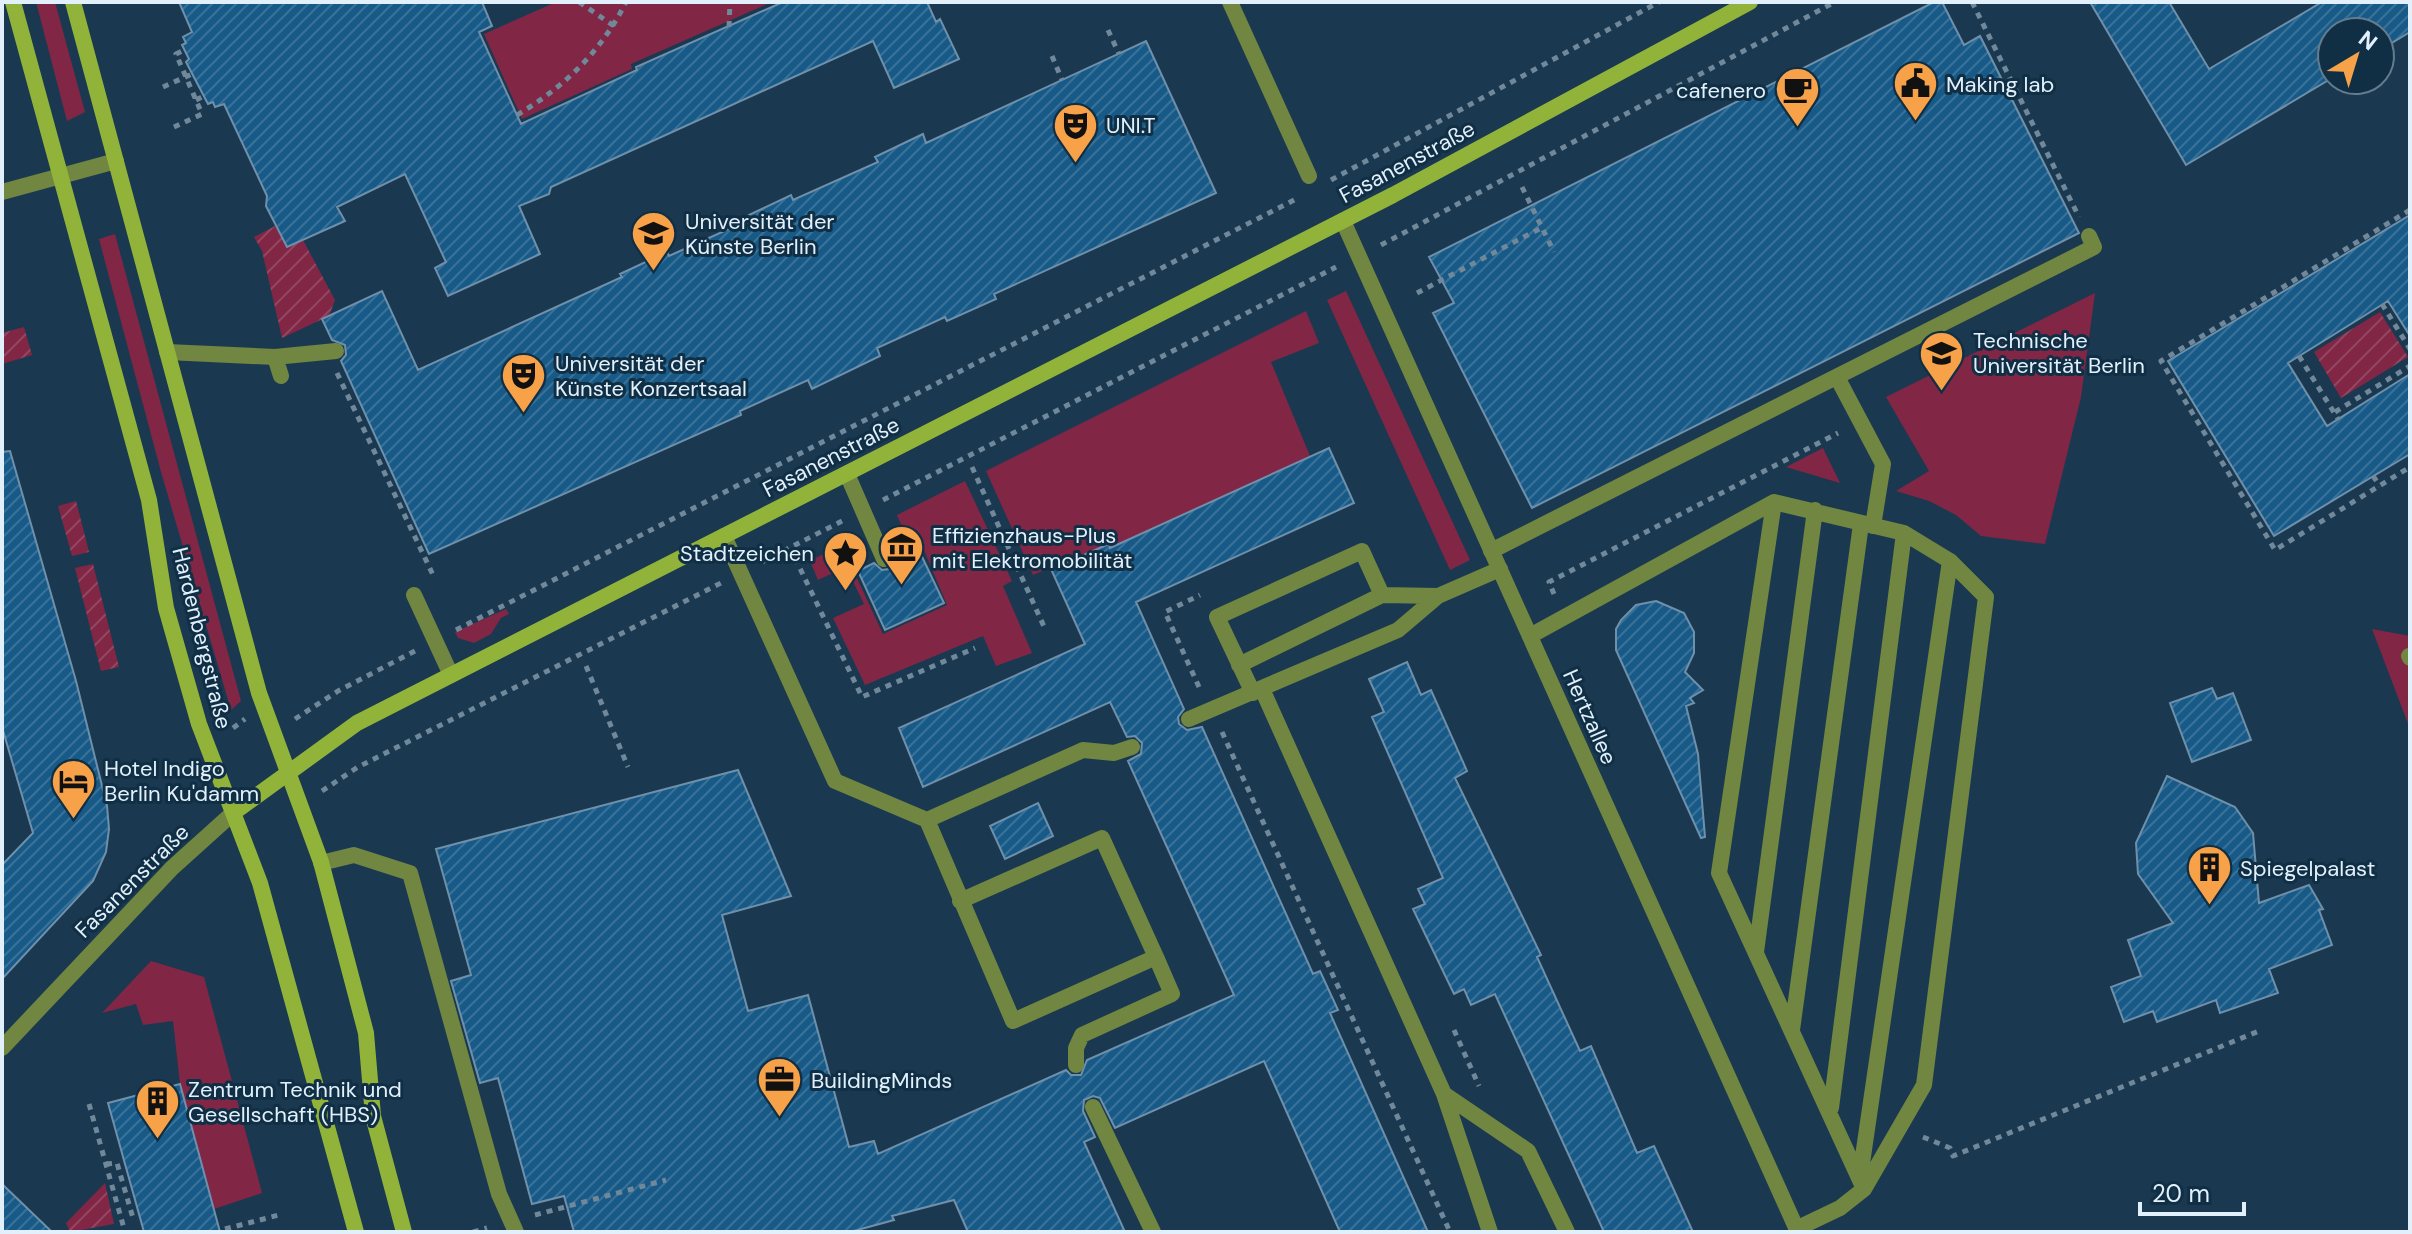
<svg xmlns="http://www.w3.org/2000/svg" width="2412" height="1234" viewBox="0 0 2412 1234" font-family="'DM Sans',sans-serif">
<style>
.green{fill:#812645}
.garden{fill:url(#garden-furrows)}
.building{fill:url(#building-hatch);stroke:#6f90ab;stroke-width:2}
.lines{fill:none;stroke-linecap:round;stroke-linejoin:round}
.path{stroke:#70889a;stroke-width:5;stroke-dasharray:6 6;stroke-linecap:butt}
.lane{stroke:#718640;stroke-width:16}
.street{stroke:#718640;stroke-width:16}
.secondary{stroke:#91b33a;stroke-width:16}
.labels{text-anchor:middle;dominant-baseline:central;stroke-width:6;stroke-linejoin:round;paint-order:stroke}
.poi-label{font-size:22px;fill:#e2f0fc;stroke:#102f45;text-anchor:start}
.street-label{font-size:22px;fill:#e2f0fc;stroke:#102f45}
</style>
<defs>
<pattern id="garden-furrows" width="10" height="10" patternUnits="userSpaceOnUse" patternTransform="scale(2)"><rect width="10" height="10" fill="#812645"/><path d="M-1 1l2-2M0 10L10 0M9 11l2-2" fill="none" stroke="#934661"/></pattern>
<pattern id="building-hatch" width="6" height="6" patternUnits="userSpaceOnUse" patternTransform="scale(2)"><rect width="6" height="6" fill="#185a87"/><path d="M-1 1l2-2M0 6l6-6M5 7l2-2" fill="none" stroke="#397299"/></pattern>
</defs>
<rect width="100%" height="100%" fill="#1a3950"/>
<path class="green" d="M36 2H55L85 112 67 121Z
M556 2H772L631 64 632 69 522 119 484 34Z
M115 234 241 701 231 710 161 472 99 239Z
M1346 291 1470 560 1450 570 1327 300Z
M2095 293 2081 397 2045 544 1981 536 1956 515 1929 501 1896 491 1929 471 1886 397Z
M1306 311 1319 343 1271 362 1310 456 1110 548 1108 544 1033 575 986 471Z
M1823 448 1840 483 1786 467Z
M965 481 1012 581 1003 586 1032 653 996 666 983 636 865 685 833 618 864 604 846 567 818 580 810 561 852 539 854 553 849 561 883 634 947 605 918 536 902 527 897 515Z
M506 609 509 614 501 618 491 634 474 643 458 638 455 632Z
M2372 629 2410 636V729Z
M151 961 204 977 262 1193 214 1209 180 1084 173 1021 143 1025 136 1004 102 1013Z"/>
<path class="garden" d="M275 226 287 247 303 240 335 300 329 316 282 338 262 251 254 237Z
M2380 312 2408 357 2341 398 2314 352Z
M24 327 32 355 2 364V333Z
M76 501 89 552 72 556 58 506Z
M93 564 119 667 101 671 75 568Z
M105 1183 114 1224 70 1232 66 1223Z"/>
<path class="building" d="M179 2H482L492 26 479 32 521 124 637 70 636 67 783 2H927L936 22 940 19 959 59 894 88 873 41 551 187 549 194 519 206 540 254 448 296 435 268 446 262 405 174 337 207 345 221 287 247 266 206 267 196 224 104 215 107 213 102 208 104 186 62 189 59 182 45 186 43 183 37 192 32Z
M1934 2H1942L1964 45 1980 36 2079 233 1532 508 1433 313 1454 303 1429 257Z
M2090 2H2169L2209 69 2322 2H2410V32L2380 50V32H2332V78L2186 165Z
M1146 41 1216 193 994 294 996 299 947 321 945 317 877 348 880 356 812 389 808 380 740 411 741 415 429 554 341 361 346 355 345 345 332 340 322 319 382 291 418 370 622 277 620 274 667 252 669 256 751 219 749 215 791 195 793 200 878 162 875 157 923 134 926 143Z
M2410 215V336L2388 301 2288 363 2327 426 2410 374V454L2274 536 2168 361Z
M1329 448 1354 503 1136 602 1184 709 1178 717 1179 724 1187 730 1202 727 1313 974 1320 971 1338 1010 1330 1013 1428 1232H1340L1264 1061 1115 1128 1100 1098 1093 1096 1084 1100 1083 1111 1095 1137 1084 1142 1125 1232H968L954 1200 892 1216 894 1220 850 1232H574L564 1196 532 1204 498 1078 480 1083 451 981 471 975 436 849 738 770 791 896 722 915 748 1011 808 995 849 1147 874 1141 878 1154 1066 1070 1071 1075H1081L1087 1060 1234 995 1128 761 1141 754 1142 743 1135 736 1127 737 1110 702 923 787 899 728 1085 644 1051 569 1109 544 1110 548Z
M10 451 76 681 107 806 109 829 106 852 93 881 2 979V865L33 833 2 727V452Z
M916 544 944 603 885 630 858 571 874 563 882 570 889 569 895 561 894 554Z
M1656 601 1684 613 1694 632V653L1685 672 1703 690 1690 698 1694 703 1686 706 1698 754 1705 837 1701 838 1616 650V629L1621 620 1636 605Z
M1407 662 1421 695 1431 690 1467 771 1455 778 1541 955 1537 957 1580 1051 1591 1046 1637 1153 1654 1146 1693 1232H1604L1495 994 1471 1005 1464 989 1454 994 1413 909 1425 904 1418 889 1443 878 1372 717 1384 712 1369 679Z
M2212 688 2217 699 2233 693 2251 740 2192 762 2170 703Z
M2167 776 2235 807 2253 833 2259 903 2309 885 2323 909 2319 910 2332 945 2269 969 2278 993 2220 1013 2216 1000 2157 1022 2153 1011 2124 1022 2111 987 2141 976 2128 940 2173 923 2138 874 2136 843Z
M1038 803 1053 836 1005 859 990 826Z
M180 1084 220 1232H144L108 1103Z
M2 1184 52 1232H2Z"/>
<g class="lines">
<path class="path" d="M579 2 614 26
M1972 2 2079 217
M729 27 730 2
M1108 30 1119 54
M1052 56 1062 80
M163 87 192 74
M196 100 204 96
M517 115C564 87 601 52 626 2
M174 127 202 114 176 54 184 50
M1331 180 1659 2
M1522 187 1554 252
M2410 210 2161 361 2275 550 2410 467
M1381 245 1835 2
M1417 293 1541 228
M2382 304 2410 349
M2299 356 2338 419
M337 373 434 577
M2335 412 2410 366
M972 467 1046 631
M2373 476 2380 486
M883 500 1336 267
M795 558 862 697 975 648
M762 562 842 521
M1554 594 1549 582 1838 433
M456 630 1298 198
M586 666 628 767
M1199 687 1165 612 1200 595
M295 719 338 691 415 651
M233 728 245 719
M1222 732 1450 1232
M322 791 358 767 721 583
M1454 1030 1479 1086
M89 1104 125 1232
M1923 1137 1950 1148 1953 1156 2259 1031
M106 1164 117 1163 133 1218
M535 1215 666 1180
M225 1229 279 1215
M473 1232 487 1228"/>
<path class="lane" d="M167 352 275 357 336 351
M275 357 281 376
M1838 379 1883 464 1873 526
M847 474 884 559
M1774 502 1719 873 1864 1189
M724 536 835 781 927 820 1083 750 1114 753 1132 747
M1491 551 2094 247 2089 236
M414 595 451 675
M1530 636 1774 502 1904 533 1950 561 1986 597 1924 1085 1864 1189 1840 1208 1796 1229
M2409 656 2410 658
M1239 665 1382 595
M1262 689 1444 1094 1490 1232
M1253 693 1217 617 1362 551 1382 595 1438 596
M1189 719 1398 630 1438 596 1500 569
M927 820 1013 1021 1156 957 1102 838 960 901
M321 863 354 855 410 873 499 1194 516 1232
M1756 952 1815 510
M1792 1030 1861 524
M1076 1065V1048L1082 1035 1172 994 1156 957
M1444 1094 1528 1151 1567 1232
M1093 1107 1153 1232
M1831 1108 1904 533
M1860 1177 1950 561"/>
<path class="street" d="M1230 2 1309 176
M2 192 116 161
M1343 221 1798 1232
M2 1048 172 868 233 813"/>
<path class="secondary" d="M13 2 149 500 166 608 199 724 260 883 356 1232
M73 2 259 693 321 862 366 1033 373 1116 404 1232
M233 813 357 723 1393 195 1750 2"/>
</g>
<defs>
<symbol id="civic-pin" viewBox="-11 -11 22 30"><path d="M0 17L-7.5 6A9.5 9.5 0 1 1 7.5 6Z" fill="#f7a149" stroke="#102f45"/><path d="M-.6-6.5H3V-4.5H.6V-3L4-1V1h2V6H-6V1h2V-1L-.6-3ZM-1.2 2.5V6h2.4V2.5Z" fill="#111"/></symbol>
<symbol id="cafe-pin" viewBox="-11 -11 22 30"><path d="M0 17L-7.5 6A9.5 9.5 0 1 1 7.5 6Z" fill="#f7a149" stroke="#102f45"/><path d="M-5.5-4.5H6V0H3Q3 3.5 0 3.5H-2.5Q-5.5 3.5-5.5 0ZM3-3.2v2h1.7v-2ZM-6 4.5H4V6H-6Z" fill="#111"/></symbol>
<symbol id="theatre-pin" viewBox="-11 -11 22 30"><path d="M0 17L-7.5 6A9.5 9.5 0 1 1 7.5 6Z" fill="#f7a149" stroke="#102f45"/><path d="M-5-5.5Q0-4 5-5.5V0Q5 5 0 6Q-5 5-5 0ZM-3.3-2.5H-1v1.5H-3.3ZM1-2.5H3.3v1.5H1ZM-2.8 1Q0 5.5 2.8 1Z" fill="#111"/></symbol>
<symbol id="university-pin" viewBox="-11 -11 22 30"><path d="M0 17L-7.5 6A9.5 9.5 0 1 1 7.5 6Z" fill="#f7a149" stroke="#102f45"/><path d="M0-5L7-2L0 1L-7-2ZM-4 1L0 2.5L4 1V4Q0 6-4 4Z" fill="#111"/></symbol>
<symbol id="museum-pin" viewBox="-11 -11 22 30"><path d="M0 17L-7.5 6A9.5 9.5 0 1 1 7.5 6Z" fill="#f7a149" stroke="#102f45"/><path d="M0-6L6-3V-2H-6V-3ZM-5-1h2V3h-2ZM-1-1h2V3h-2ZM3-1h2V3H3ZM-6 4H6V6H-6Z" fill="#111"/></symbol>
<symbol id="sight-pin" viewBox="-11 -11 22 30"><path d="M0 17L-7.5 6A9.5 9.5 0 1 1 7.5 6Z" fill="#f7a149" stroke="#102f45"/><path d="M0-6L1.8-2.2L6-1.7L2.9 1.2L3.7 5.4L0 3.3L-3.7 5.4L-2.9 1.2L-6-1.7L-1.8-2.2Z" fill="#111"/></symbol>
<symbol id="hotel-pin" viewBox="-11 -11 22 30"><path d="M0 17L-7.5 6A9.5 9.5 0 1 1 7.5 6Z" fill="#f7a149" stroke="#102f45"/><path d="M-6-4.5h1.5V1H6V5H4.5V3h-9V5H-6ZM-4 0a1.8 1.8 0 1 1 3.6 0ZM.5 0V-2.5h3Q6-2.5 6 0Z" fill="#111"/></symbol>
<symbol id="building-pin" viewBox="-11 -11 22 30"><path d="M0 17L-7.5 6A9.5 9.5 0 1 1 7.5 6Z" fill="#f7a149" stroke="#102f45"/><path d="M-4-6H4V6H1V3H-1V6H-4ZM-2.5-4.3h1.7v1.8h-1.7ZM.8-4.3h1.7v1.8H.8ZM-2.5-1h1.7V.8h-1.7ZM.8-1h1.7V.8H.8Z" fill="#111"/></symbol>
<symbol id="office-pin" viewBox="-11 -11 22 30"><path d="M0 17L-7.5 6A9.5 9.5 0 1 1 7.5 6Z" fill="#f7a149" stroke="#102f45"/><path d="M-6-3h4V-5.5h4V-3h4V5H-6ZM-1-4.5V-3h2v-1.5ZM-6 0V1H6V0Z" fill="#111"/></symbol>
</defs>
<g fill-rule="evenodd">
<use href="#civic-pin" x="1890" y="58" width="51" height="69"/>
<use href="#cafe-pin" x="1772" y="64" width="51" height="69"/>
<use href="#theatre-pin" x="1050" y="100" width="51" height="69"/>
<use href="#university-pin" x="628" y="208" width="51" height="69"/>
<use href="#university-pin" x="1916" y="328" width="51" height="69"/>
<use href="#theatre-pin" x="498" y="350" width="51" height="69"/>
<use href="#museum-pin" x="876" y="522" width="51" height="69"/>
<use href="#sight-pin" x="820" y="528" width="51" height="69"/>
<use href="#hotel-pin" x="48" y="756" width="51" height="69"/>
<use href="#building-pin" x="2184" y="842" width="51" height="69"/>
<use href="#office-pin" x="754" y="1054" width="51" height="69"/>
<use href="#building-pin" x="132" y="1076" width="51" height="69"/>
</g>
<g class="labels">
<g class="poi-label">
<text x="1946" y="84">Making lab</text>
<text x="1766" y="90" text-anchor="end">cafenero</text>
<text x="1106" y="125">UNI.T</text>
<text x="685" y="221">Universität der<tspan x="685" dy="25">Künste Berlin</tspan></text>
<text x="1973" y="340">Technische<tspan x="1973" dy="25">Universität Berlin</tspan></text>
<text x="555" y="363">Universität der<tspan x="555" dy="25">Künste Konzertsaal</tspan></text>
<text x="932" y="535">Effizienzhaus-Plus<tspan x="932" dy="25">mit Elektromobilität</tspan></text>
<text x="814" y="553" text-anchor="end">Stadtzeichen</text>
<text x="104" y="768">Hotel Indigo<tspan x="104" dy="25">Berlin Ku'damm</tspan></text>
<text x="2240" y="868">Spiegelpalast</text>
<text x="811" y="1080">BuildingMinds</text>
<text x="188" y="1089">Zentrum Technik und<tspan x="188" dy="25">Gesellschaft (HBS)</tspan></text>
</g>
<g class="street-label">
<text transform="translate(1407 162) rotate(-28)">Fasanenstraße</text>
<text transform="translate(831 457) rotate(-27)">Fasanenstraße</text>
<text transform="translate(202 638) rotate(76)">Hardenbergstraße</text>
<text transform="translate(1590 717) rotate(66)">Hertzallee</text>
<text transform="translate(132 881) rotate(-45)">Fasanenstraße</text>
</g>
</g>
<rect width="2412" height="1234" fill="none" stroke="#e2f0fc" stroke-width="8"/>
<g transform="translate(2356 56) rotate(38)"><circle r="38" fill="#102f45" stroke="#647c8e" stroke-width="2"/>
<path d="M0-6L14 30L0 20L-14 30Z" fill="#f7a149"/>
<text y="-12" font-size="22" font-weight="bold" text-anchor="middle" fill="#e2f0fc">N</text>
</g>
<path d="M2140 1202v12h104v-12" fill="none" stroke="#e2f0fc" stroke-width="4"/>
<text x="2152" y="1202" font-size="24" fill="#e2f0fc" stroke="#102f45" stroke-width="6" paint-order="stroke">20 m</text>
</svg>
